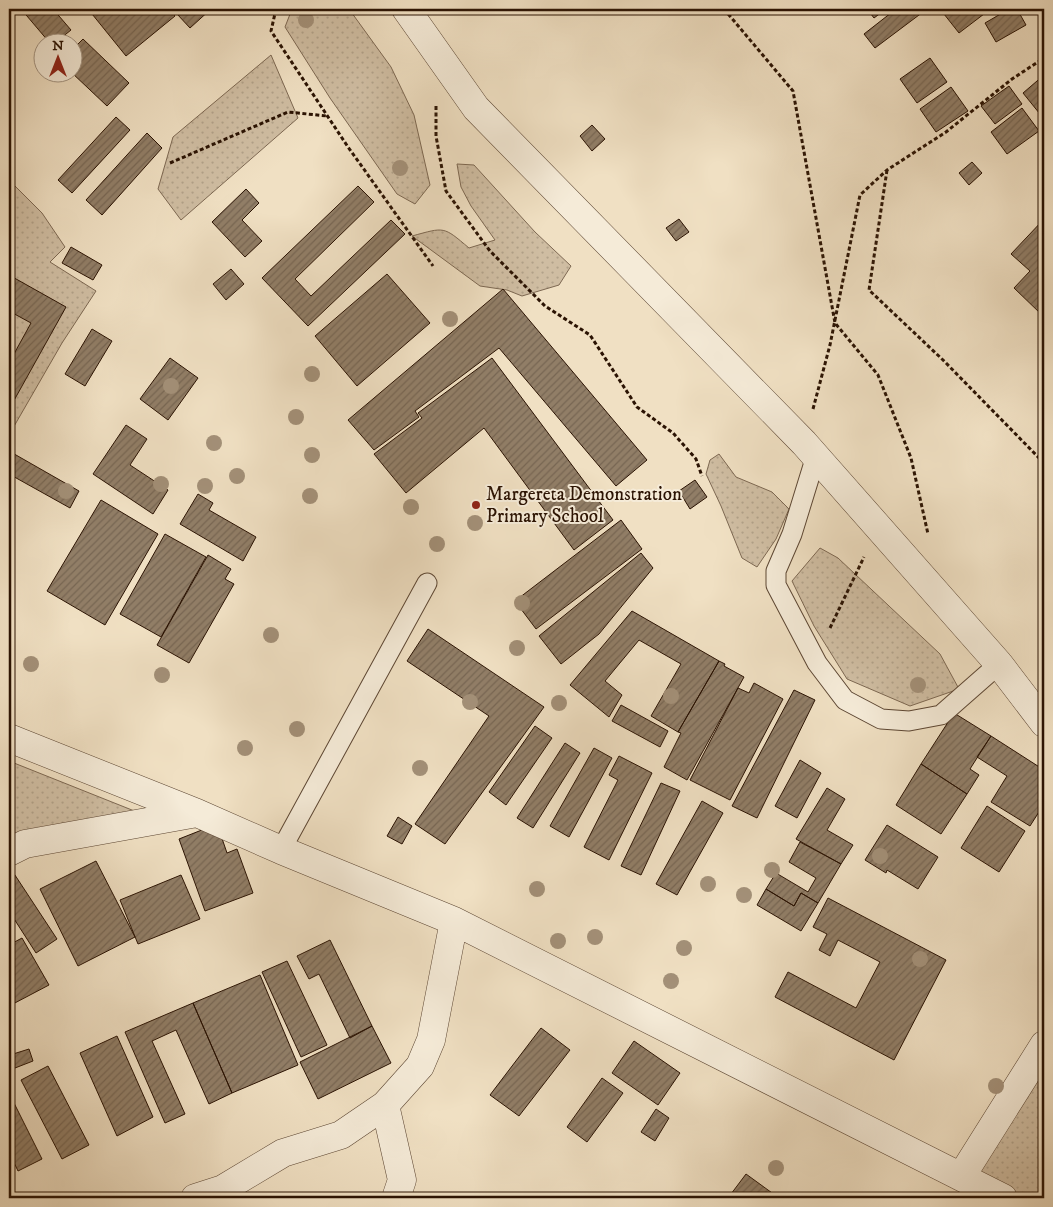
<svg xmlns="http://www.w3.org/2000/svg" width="1053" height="1207" viewBox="0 0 1053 1207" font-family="'IM FELL DW Pica',serif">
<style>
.grass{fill:url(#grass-dots);stroke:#7d6852}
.building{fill:url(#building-hatch);stroke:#2b1303}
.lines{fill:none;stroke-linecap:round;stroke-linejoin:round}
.lane-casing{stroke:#5c4633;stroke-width:21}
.street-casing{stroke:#5c4633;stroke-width:29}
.path{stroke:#2b1303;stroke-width:3;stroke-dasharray:4 2.5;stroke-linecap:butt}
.lane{stroke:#f5ebd8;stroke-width:19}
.street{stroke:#f5ebd8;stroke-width:28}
.tree{fill:#a39078}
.poi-dot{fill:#8f2418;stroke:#f5ebd8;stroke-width:2}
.labels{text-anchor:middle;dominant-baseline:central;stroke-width:4;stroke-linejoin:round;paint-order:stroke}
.poi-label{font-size:19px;fill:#2b1303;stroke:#f5ebd8;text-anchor:start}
</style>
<defs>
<pattern id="grass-dots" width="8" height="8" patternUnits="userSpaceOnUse" patternTransform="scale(1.25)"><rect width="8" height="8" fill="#cfbda2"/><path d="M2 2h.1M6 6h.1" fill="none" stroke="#b2a28a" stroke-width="1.8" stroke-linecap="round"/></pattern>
<pattern id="building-hatch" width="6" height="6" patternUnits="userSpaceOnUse" patternTransform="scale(1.25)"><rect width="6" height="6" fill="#917e67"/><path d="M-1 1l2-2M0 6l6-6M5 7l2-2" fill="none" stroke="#776653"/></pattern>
</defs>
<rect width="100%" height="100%" fill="#f0e0c3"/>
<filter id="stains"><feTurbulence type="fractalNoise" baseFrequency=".004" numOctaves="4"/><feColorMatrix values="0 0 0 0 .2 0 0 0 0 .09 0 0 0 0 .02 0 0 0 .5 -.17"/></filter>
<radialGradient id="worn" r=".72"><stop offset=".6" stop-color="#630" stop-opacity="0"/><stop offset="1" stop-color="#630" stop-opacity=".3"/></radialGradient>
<path class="grass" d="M292 9H349L391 67 414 115 430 185 415 204 397 194 330 98 285 27Z
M271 55 298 118 181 220 158 189 173 137Z
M457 164 474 165 535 232 571 266 559 285 522 296 507 290 480 286 412 236C445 227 443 226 469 248L495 240 471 206 461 187Z
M9 180 42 213 65 247 50 262 96 291 62 343 9 435Z
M719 454 736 477 772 492 789 509 776 539 757 567 742 558 721 506 706 474 710 460Z
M820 548 838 558 940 654 959 689 910 706 847 679 814 626 792 581Z
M9 761 152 818 9 849Z
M1044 1062V1198H1026L975 1172Z"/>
<path class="building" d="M21 9H53L71 30 56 42H49Z
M88 9H169L175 16 126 56Z
M183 9H211L190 28 177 14Z
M867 9H886L874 18Z
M896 9H927L875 48 864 34Z
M940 9H980L984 14 959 33Z
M1009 9H1017L1026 25 996 42 985 23Z
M83 39 129 83 107 106 71 72 72 50Z
M930 58 947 82 917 103 900 79Z
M1044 75V119L1023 93Z
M1009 86 1022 104 995 124 981 106Z
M951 87 968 111 936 132 920 109Z
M1022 108 1039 131 1007 154 991 132Z
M116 117 130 130 72 193 58 180Z
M592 125 605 139 592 151 580 136Z
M147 133 162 148 102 215 86 200Z
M972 162 982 173 969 185 959 173Z
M358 186 374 202 295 279 311 296 391 220 405 234 308 326 262 278Z
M246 189 259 203 242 220 262 241 245 257 212 222Z
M679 219 689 232 676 241 666 228Z
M1044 219V311L1041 314 1014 288 1030 271 1011 254Z
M71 247 102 265 93 280 62 263Z
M231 269 244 284 226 300 213 284Z
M387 274 430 323 357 386 315 336Z
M9 275 66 307 12 404 9 402V363L31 323 9 311Z
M503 289 647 460 616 486 499 348 415 411 419 417 374 450 348 420Z
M92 329 112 341 85 386 65 374Z
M170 358 198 378 168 420 140 399Z
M492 358 613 520 574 550 484 428 406 493 374 454 422 418 418 413Z
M126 425 147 439 130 465 168 490 153 514 93 474Z
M9 451 79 491 70 508 9 474Z
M695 480 707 497 690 509 679 491Z
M198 494 213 503 209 510 256 537 243 561 180 524Z
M101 500 158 534 105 625 47 591Z
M621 520 642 549 536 629 515 601Z
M165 534 206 557 161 637 120 614Z
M641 553 653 568 599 634 561 664 539 636Z
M208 555 231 569 225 579 234 584 189 663 157 645Z
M632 611 719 661 678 732 651 716 681 664 639 640 605 681 622 695 609 717 570 685Z
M428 629 544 707 445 844 415 824 489 716 407 661Z
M719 661 725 664 724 666 744 677 687 780 664 767 681 733 678 732Z
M754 683 783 699 730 800 690 780 738 688 749 693Z
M794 690 815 700 757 818 732 806Z
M621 705 668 731 660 747 612 721Z
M954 713 991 736 970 769 979 775 967 794 921 764Z
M535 726 552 738 506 805 489 792Z
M991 736 1044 770V804L1030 826 991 802 1007 776 977 757Z
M565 743 580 753 533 828 517 818Z
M594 748 612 758 569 837 550 826Z
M619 756 652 773 609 860 584 847 618 780 609 775Z
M800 760 821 773 797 818 775 806Z
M921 764 967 794 941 834 896 805Z
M661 783 680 791 641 875 621 866Z
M827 788 845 799 827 830 853 845 841 864 796 839Z
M702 801 723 813 677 895 656 884Z
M987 806 1025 831 999 872 961 848Z
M398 817 412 826 402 844 387 836Z
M217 824 227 853 237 849 253 893 205 911 179 839Z
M887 825 938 857 918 889 887 870 886 873 865 860Z
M800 842 841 864 818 903 801 893 794 906 766 889 776 873 808 892 816 878 789 862Z
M96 861 135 937 78 966 40 889Z
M9 866 57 939 36 953 9 911Z
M181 875 200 919 138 944 120 900Z
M766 889 794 906 801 893 818 903 801 931 757 905Z
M828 898 946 960 894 1060 775 997 788 972 856 1008 880 962 838 940 830 956 819 950 827 934 813 927Z
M22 938 49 985 11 1005 9 1000V945Z
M330 940 372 1026 350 1038 319 974 309 979 297 956Z
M287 961 327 1045 301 1057 262 972Z
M260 975 298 1065 232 1093 193 1003Z
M193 1003 232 1093 209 1104 176 1030 152 1041 185 1114 165 1123 125 1032Z
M372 1026 391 1063 318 1099 300 1062Z
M541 1028 570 1050 519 1116 490 1095Z
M117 1036 153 1117 117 1136 80 1053Z
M634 1041 680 1073 658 1105 612 1073Z
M29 1049 33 1061 15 1068 10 1055Z
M48 1066 89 1145 62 1159 21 1080Z
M602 1078 623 1093 587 1142 567 1127Z
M9 1093 42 1159 18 1171 9 1152Z
M656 1109 669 1118 655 1141 641 1132Z
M746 1174 779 1198H728Z"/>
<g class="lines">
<defs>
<path id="lane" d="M816 456 792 534 776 571V585L817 663 845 700 881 719 909 721 941 715 999 664
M281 850 427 583"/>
<path id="street" d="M406 9 476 108 804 443 999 664 1044 723
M9 738 197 813 281 850 454 921 1003 1198
M9 852 25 844 197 813
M385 1105 402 1180 396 1198
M961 1177 1044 1045
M195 1198 223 1189 283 1153 341 1135 385 1105 420 1066 431 1040 454 921"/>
</defs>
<use href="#lane" class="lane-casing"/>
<use href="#street" class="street-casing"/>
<path class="path" d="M276 9 271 31 348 147 433 266
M724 9 793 91 835 323 878 375 911 458 928 534
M436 106V136L446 191 490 251 545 306 590 335 637 407 673 433 696 459 702 476
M170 163 288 112 327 116
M887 170 869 290 943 360 1044 463
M813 409 830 345 860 195 887 170 946 132 1012 79 1044 58
M830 628 864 557"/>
<use href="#lane" class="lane"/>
<use href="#street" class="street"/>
</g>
<g class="tree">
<circle cx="306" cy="20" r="8"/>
<circle cx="400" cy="168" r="8"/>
<circle cx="450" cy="319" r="8"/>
<circle cx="312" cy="374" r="8"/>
<circle cx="171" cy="386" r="8"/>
<circle cx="296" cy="417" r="8"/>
<circle cx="214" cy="443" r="8"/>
<circle cx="312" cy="455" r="8"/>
<circle cx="237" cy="476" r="8"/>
<circle cx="161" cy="484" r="8"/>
<circle cx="205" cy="486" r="8"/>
<circle cx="66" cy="491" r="8"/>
<circle cx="310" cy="496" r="8"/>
<circle cx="411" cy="507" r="8"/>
<circle cx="475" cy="523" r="8"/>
<circle cx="437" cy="544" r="8"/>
<circle cx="522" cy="603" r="8"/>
<circle cx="271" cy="635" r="8"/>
<circle cx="517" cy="648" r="8"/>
<circle cx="31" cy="664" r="8"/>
<circle cx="162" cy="675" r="8"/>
<circle cx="918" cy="685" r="8"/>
<circle cx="671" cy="696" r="8"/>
<circle cx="470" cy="702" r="8"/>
<circle cx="559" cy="703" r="8"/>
<circle cx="297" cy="729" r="8"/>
<circle cx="245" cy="748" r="8"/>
<circle cx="420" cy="768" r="8"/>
<circle cx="880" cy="856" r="8"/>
<circle cx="772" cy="870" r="8"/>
<circle cx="708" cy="884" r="8"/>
<circle cx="537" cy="889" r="8"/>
<circle cx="744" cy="895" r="8"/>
<circle cx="595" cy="937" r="8"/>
<circle cx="558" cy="941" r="8"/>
<circle cx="684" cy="948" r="8"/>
<circle cx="920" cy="959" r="8"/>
<circle cx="671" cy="981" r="8"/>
<circle cx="996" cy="1086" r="8"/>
<circle cx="776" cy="1168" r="8"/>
</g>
<circle class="poi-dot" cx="476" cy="505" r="5"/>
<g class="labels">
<g class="poi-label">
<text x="486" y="494">Margereta Demonstration<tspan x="486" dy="22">Primary School</tspan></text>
</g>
</g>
<rect width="1053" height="1207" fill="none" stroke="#f0e0c3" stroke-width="30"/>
<rect x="10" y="10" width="1033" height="1187" fill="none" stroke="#2b1303" stroke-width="2.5"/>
<rect x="15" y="15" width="1023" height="1177" fill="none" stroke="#2b1303"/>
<g transform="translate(58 58)"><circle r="24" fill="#f5ebd8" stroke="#a49583"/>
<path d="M0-4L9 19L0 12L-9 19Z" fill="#8f2418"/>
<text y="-8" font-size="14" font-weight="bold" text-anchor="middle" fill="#2b1303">N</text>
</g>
<rect width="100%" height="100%" filter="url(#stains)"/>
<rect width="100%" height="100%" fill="url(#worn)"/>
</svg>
